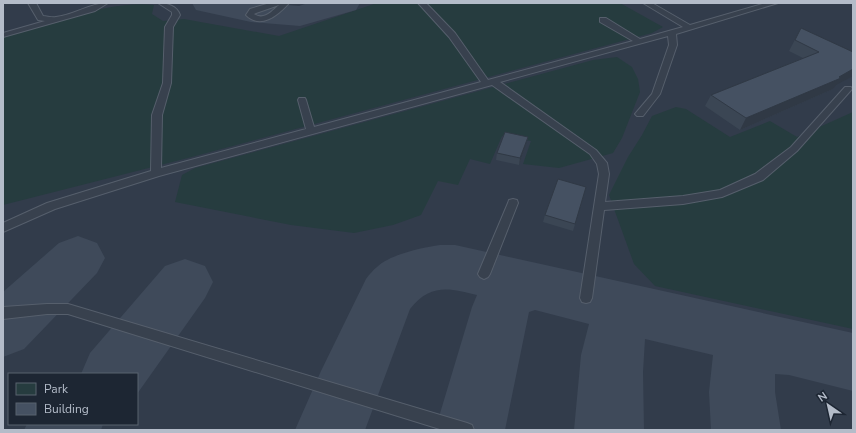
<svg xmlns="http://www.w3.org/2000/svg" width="856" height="433" viewBox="0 0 856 433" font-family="'Nunito Sans',sans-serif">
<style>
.airport{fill:#323c4b;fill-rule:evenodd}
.green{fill:#263c3f}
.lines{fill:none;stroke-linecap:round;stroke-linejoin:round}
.taxiway{fill:#3f4a5a;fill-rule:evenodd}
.service-casing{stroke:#565f6c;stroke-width:2}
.service{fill:#38414e;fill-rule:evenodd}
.wall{fill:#3b4654}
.shaded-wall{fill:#303945}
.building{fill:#455162;stroke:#303945}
</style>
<rect width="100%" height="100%" fill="#242f3e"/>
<path class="airport" d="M3 3H853V430H3ZM9 374H137V424H9Z"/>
<path class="green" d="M377 3H620L663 27 652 33 188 158 3 205V37C46 25 110 0 154 5L152 14 163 21 184 19 279 36Z
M617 57 632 67 638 79 640 92 622 138 613 153 559 168 523 164 531 141 502 136 490 164 470 159 458 185 438 181 421 215 393 225 354 233 291 225 175 202 182 175 195 168 593 60Z
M676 107 686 109 730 137 770 121 797 137 853 112V329L655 286 634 264 609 195 628 157 642 135 652 116Z"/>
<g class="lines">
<path class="taxiway" d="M192 3H265L299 6 308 3H360L356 10 300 26 251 22 196 10Z
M78 236 97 243 105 258 97 273 24 349 3 357V292L59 243Z
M440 245H455L853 333V391L789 375 775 374V392L781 430H711L709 392 713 355 645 339 643 372 644 430H574L581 355 589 324 535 310 529 312 505 430H435L472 307 477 295C450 288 430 283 410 309L365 430H295L321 371 366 279C369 275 373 270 377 267 391 254 421 248 440 245Z
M185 259 205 266 213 282 205 298 137 394V374H81L90 353 165 266Z
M27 424H103L101 430H24Z"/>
<defs>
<path id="service" d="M28 3H36L43 16C47 16 52 18 56 17 74 15 90 3 108 3L95 11 3 37V33L45 21 38 20Z
M158 3C167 3 177 6 180 15L173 27 171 83 162 115 161 168 306 129 298 100 299 98H305L306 100 314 127 481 82 449 37 418 3H426L455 33 488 80 633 41 600 22V18H606L640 39 683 27 643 3H652L690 25 766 3H778L676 34 677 45 660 94 643 116H637L635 114 652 94 669 45 668 36 500 82 596 150 607 163 609 174 605 202 683 196 720 190 755 174 791 147 845 87H851L852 89 797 151 763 180 722 197 683 204 604 210 592 298 590 302 586 303 582 302 580 298 599 174 597 164 590 154 492 85 159 176 55 209 3 232V223L47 203 151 171 152 115 163 83 165 27 172 15V12Z
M270 3H289C278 15 261 30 246 15L250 9ZM279 5C272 11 264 21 254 14L256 13Z
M513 199 517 200 518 203 490 274 488 277 484 279 480 277 478 274 508 203 509 200Z
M47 304H68L467 423 472 425 474 430H443L68 314H47L3 319V307Z"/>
</defs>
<use href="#service" class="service-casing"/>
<use href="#service" class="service"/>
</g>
<path class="wall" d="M801 28 853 52 833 89 740 130 705 106 711 95 803 58 789 51Z
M528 137 526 144 519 165 496 160 497 153Z
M586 187 573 231 543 222 545 215Z"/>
<path class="shaded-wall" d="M853 69V76L836 85 833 89 740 130 746 118Z
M528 137 526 144 519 165 520 158Z"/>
<path class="building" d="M801 28 853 52V69L839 77 841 78 746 118 711 95 819 52 795 40Z
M505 132 528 137 520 158 497 153Z
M558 179 586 187 575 224 545 215Z"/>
<rect width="856" height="433" fill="none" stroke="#b4bcc9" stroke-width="8"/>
<rect x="8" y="373" width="130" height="52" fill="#1d2633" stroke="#59626f"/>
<rect x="16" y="383" width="20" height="12" fill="#263c3f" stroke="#59626f"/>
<text x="44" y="393" font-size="12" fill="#b4bcc9">Park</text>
<rect x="16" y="403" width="20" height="12" fill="#455162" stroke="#59626f"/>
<text x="44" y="413" font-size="12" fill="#b4bcc9">Building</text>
<g transform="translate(828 405) rotate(326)" stroke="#1d2633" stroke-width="3" paint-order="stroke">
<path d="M0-3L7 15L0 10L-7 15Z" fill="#b4bcc9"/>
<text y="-6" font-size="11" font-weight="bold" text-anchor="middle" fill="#b4bcc9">N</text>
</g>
</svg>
